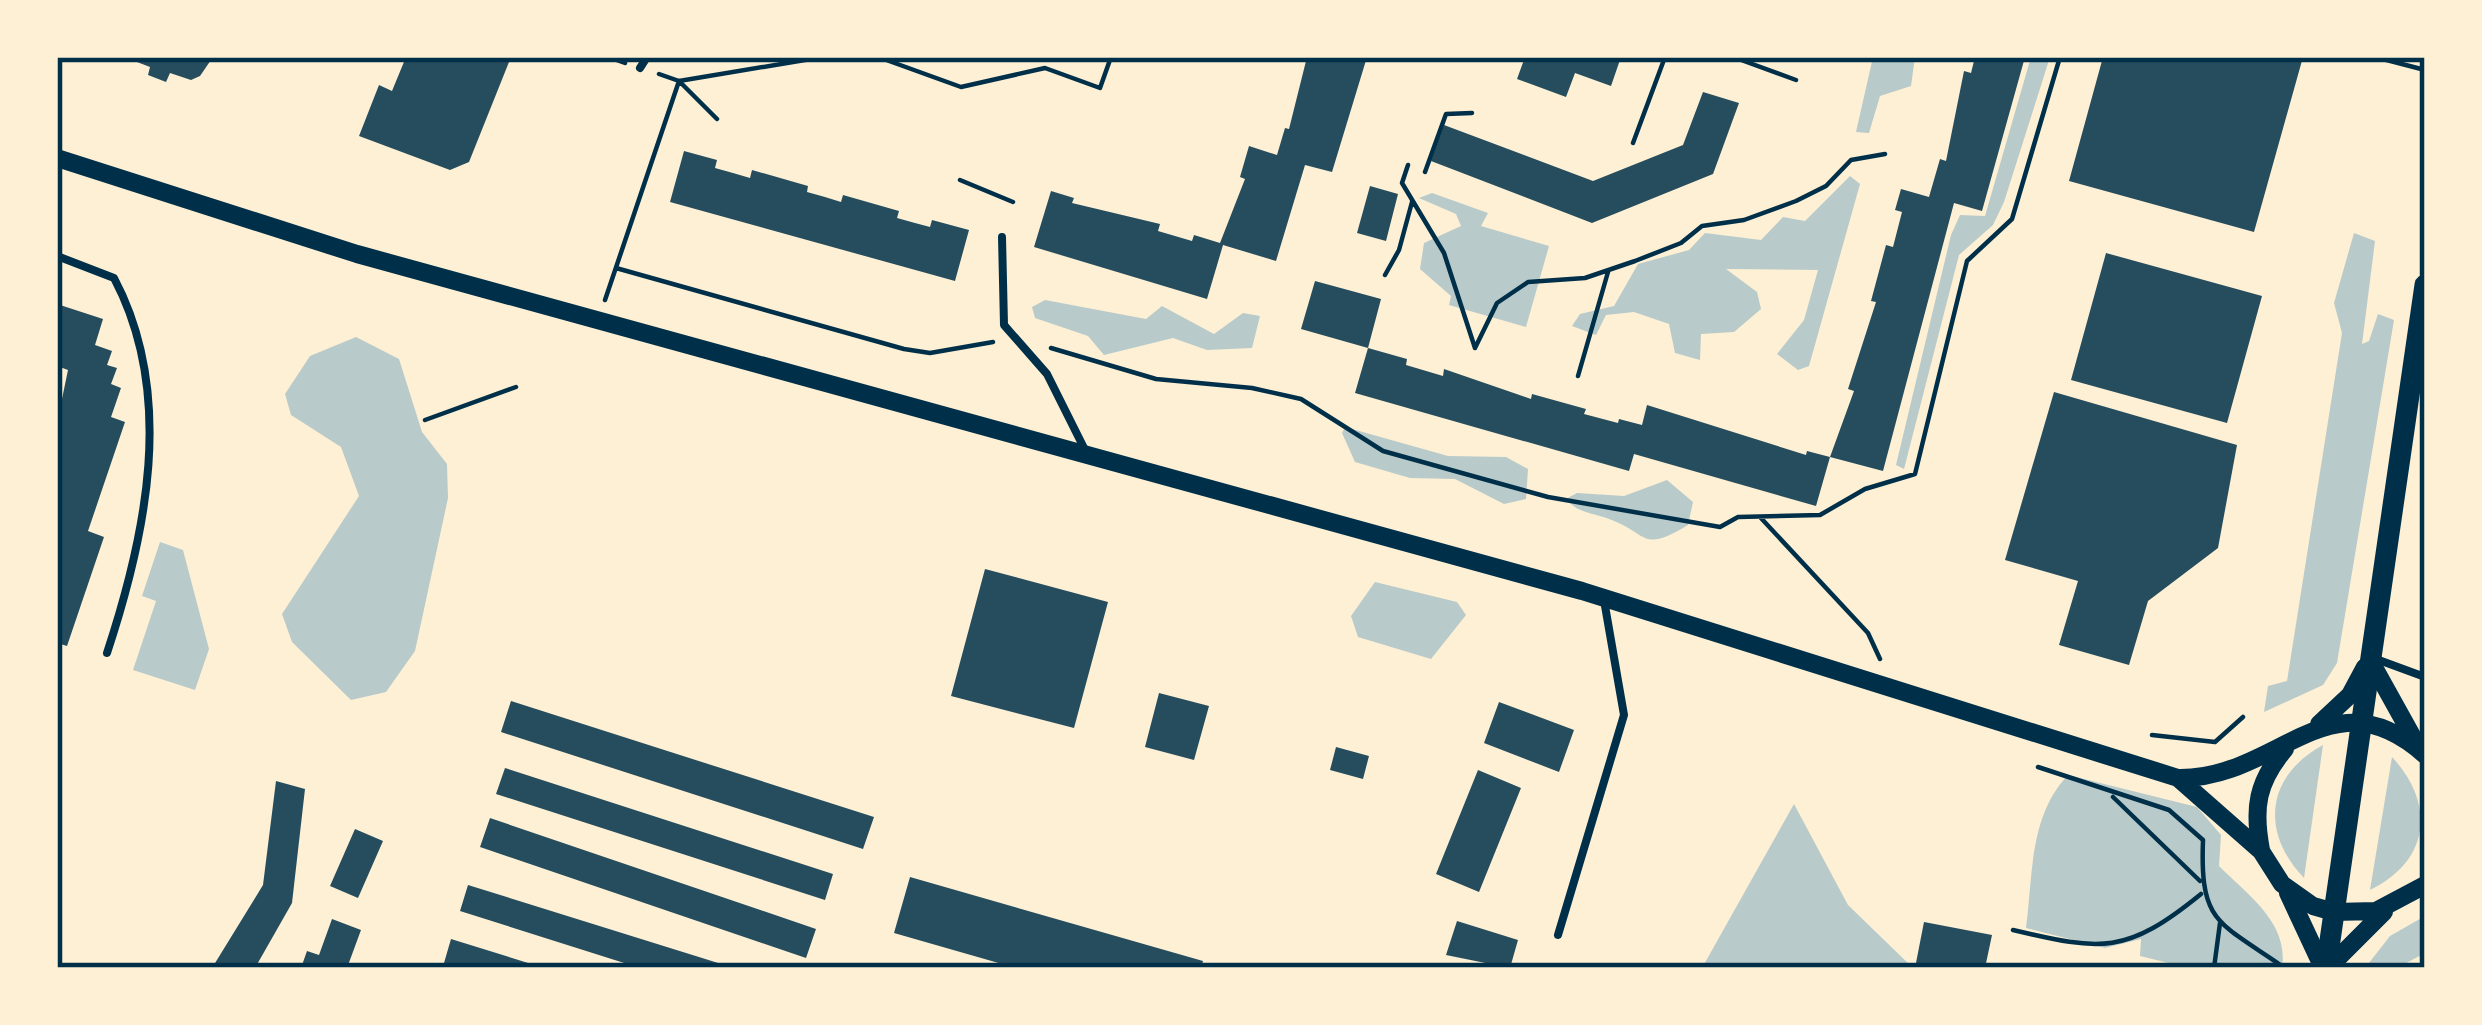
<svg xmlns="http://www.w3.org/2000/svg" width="2482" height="1025" viewBox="0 0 2482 1025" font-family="'PT Serif',serif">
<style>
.green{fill:#b9caca}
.building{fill:#264d5e}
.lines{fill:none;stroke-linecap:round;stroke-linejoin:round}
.path{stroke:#003049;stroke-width:4.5}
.service{stroke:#003049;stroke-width:8}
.tertiary{stroke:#003049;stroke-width:18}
.secondary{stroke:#003049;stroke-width:21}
.neatline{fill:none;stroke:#003049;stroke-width:4.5}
</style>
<rect width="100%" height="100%" fill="#fdf0d5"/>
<path class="green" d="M1873 57H1915L1911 86 1880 96 1869 133 1856 132Z
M2031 57H2050L2004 202 1993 225 1959 255 1904 469 1896 465 1951 235 1960 215 1985 216Z
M1850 176 1860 184 1809 366 1798 370 1777 354 1804 320 1818 270 1726 269 1757 292 1761 309 1734 332 1701 334 1700 360 1675 353 1669 324 1634 312 1606 315 1596 335 1572 326 1580 314 1614 306 1638 264 1689 250 1705 233 1761 240 1783 217 1805 221Z
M1432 193 1488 213 1481 226 1549 246 1526 327 1449 305 1451 296 1420 269 1424 243 1461 226 1456 214 1419 198Z
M2354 233 2375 241 2362 344 2369 341 2378 314 2394 320 2337 663 2323 685 2264 712 2268 686 2287 681 2342 333 2334 303Z
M1045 300 1146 319 1162 306 1214 334 1243 313 1260 316 1252 348 1207 350 1173 338 1104 355 1088 336 1035 318 1032 307Z
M356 337 399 359 422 432 447 464 448 498 415 651 386 692 351 700 292 642 282 614 359 496 341 447 291 415 285 394 310 356Z
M1345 427 1448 456 1506 457 1528 469 1526 499 1504 504 1455 479 1410 478 1355 462 1342 433Z
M1667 480 1693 502 1688 525C1640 554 1649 533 1609 519 1591 512 1579 514 1566 499L1577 493 1624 496Z
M160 542 183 550 209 649 195 690 133 670 156 601 142 596Z
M1375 582 1457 602 1466 615 1431 659 1358 637 1351 616Z
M2323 745 2304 878C2260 832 2266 776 2323 745Z
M2392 757C2436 804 2430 861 2370 890Z
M2068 775 2197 807 2221 835 2219 866C2249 896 2289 923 2282 968H2189L2140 956 2141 939 2105 948 2026 928C2033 875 2029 816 2068 775Z
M1794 804 1848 905 1913 968H1702Z
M2425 916V953L2397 968H2365L2390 936Z"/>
<path class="building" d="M124 57H213L200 76 191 80 170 73 166 82 148 75 150 67Z
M406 57H511L469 162 450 170 359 136 379 85 392 91Z
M1307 57H1367L1332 172 1305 165 1276 261 1223 245 1207 299 1034 247 1051 191 1074 198 1072 203 1160 224 1158 231 1192 241 1194 235 1220 243 1245 179 1240 177 1249 146 1277 155 1285 128 1289 129Z
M1525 57H1621L1611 86 1575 73 1566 97 1517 79Z
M1975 57H2025L1982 211 1954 203 1883 471 1830 457 1816 506 1634 454 1629 471 1355 393 1368 348 1407 359 1406 365 1443 376 1444 369 1531 399 1532 394 1586 409 1584 414 1618 423 1619 419 1642 425 1647 405 1806 455 1807 451 1830 457 1854 391 1848 389 1876 302 1871 301 1886 245 1893 247 1902 212 1895 210 1901 189 1929 197 1940 159 1946 161 1964 71 1971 73Z
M2103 57H2303L2254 232 2069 181Z
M1703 92 1739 103 1713 174 1592 223 1431 161 1444 125 1593 181 1683 145Z
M684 151 717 160 715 168 733 173 750 178 752 170 808 186 807 192 825 197 841 202 843 195 899 211 897 218 915 223 930 227 932 220 969 230 955 281 670 202Z
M1370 186 1398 194 1386 241 1357 233Z
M2106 253 2262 296 2227 423 2071 380Z
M1315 281 1381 299 1368 348 1301 329Z
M57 304 103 319 95 345 112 351 107 365 117 368 111 384 121 388 111 417 125 422 88 531 104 537 67 646 57 643V423L68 370 57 366Z
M2054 392 2237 445 2218 548 2148 601 2129 665 2059 645 2078 581 2005 560Z
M985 569 1108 602 1074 728 951 696Z
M1159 693 1209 706 1194 760 1145 747Z
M511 701 874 817 863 849 501 732Z
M1499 702 1574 730 1559 772 1484 743Z
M1336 747 1369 756 1363 779 1330 770Z
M505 768 833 874 825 900 496 794Z
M1478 770 1521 788 1479 892 1436 874Z
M276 781 305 789 292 903 255 968H212L263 885Z
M490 818 816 929 806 958 480 847Z
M355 829 383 841 358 898 330 886Z
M910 877 1203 961 1201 968H1016L894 933Z
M468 885 731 967V968H640L460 911Z
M332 919 361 930 347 968H301L307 951 319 955Z
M1457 921 1518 940 1510 968 1446 955Z
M1924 922 1992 935 1985 968H1915Z
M451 939 541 967V968H460L444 963Z"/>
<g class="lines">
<path class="path" d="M608 57 625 63
M878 57 961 87 1045 68 1100 88 1111 57
M1733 57 1796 80
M2375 57 2425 70 2421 57
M679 81 823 57
M679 81 717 119
M1633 143 1665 57
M1408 165 1402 183 1444 253 1475 348
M1425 172 1446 114 1472 113
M960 180 1013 202
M616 268 904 349 930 353 993 342
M1385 275 1399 250 1412 202
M605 300 679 81 659 74
M1051 348 1156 379 1252 388 1301 399 1383 451 1548 497 1720 527 1738 517 1820 515 1865 489 1915 474 1967 261 2012 219 2060 57
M1475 348 1497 303 1528 282 1585 278 1635 261 1681 243 1702 226 1744 220 1796 201 1826 186 1851 160 1885 154
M1578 376 1608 272
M425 420 516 387
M1760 517 1868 633 1880 659
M2152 735 2215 742 2243 717
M2038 767 2169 810 2203 840C2200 921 2216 921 2279 964L2276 968
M2113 797 2200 881
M2013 930C2102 951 2126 955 2201 894
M2214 968 2220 923"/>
<path class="service" d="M640 68 647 57
M1002 237 1004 325 1047 374 1085 450
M57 256 114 278C176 395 146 535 107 653
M2376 659 2425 677
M1558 935 1624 715 1604 600"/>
<path class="tertiary" d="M57 158 357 254 1582 591 2178 778C2278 780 2330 670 2425 755
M2370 660 2415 741
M2319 724 2350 695 2365 667
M2178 778 2261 851 2282 884 2313 906 2334 912 2376 911 2425 885
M2261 850C2253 808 2257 782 2285 749
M2288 893 2323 968
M2328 968 2384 912"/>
<path class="secondary" d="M2326 968 2425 285"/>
</g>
<rect width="2482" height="1025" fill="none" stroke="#fdf0d5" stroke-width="120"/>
<rect x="60" y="60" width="2362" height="905" class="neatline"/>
</svg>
